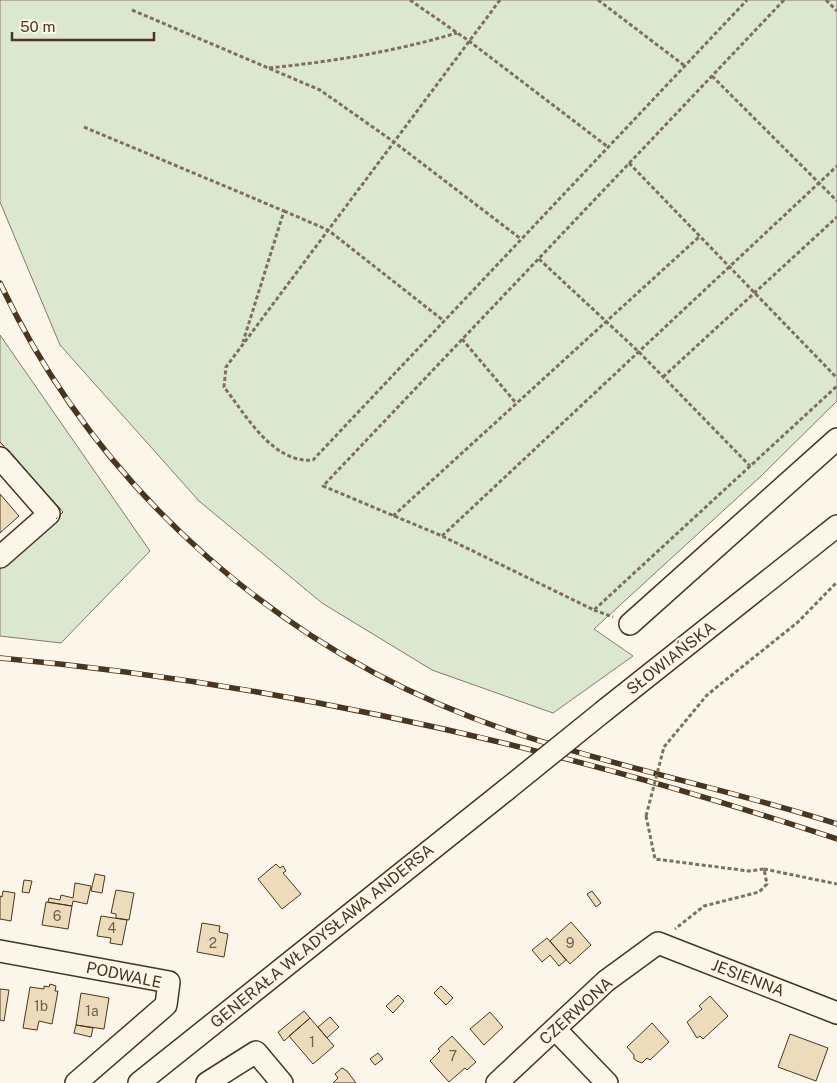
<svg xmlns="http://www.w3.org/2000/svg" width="837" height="1083" viewBox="0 0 837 1083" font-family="'Public Sans',sans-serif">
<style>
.green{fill:#dce7d0;stroke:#887966}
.building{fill:#ecdcbc;stroke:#4a3520}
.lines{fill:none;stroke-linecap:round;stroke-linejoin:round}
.minor-casing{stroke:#4a3520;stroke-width:24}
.path{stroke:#7f6f5c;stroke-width:3;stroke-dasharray:4 2.5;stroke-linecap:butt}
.minor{stroke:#fbf6e9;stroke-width:21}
.rail-casing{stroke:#4a3520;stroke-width:5.5}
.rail{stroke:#fbf6e9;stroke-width:4;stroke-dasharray:11;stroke-linecap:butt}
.minor-bridge-casing{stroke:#4a3520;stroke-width:24;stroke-linecap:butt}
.path-bridge{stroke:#7f6f5c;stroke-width:3;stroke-dasharray:4 2.5;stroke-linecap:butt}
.minor-bridge{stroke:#fbf6e9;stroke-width:21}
.fence{stroke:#4a3520;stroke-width:1;stroke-dasharray:6 2.5;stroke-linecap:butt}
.labels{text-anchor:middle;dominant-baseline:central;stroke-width:4;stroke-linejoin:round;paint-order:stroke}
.number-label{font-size:14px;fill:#725f47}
.street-label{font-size:16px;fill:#4a3520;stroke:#fbf6e9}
</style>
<rect width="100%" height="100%" fill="#fbf6e9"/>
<path class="green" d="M0 0H837V401L760 477 594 629 633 656 553 713 432 670 322 603 199 501 60 345 0 202Z
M0 335 150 551 61 643 0 636V569L63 512 0 442Z"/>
<path class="building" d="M0 494 19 516 0 533Z
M276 864 280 868 283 866 286 871 283 873 301 894 282 909 258 879Z
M95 874 105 876 102 893 91 891Z
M24 880 32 881 29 893 22 892Z
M75 883 91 886 87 904 73 901 72 906 48 902 49 898 60 900 61 895 73 898Z
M116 890 134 893 129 920 116 918V914L111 913Z
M3 891 15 893 11 921 0 919V896L2 897Z
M592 891 601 903 596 907 587 894Z
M46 902 72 906 68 929 42 925Z
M101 916 127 920 122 945 110 943 111 938 97 936Z
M571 922 591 945 570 964 550 941Z
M202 923 220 926 219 932 228 934 224 957 197 952Z
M547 938 566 960 559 966 550 955 542 962 532 950Z
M50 984 56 986 55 991H58L52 1024 39 1021 37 1030 23 1028 30 987 44 989V986L49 987Z
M441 986 453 998 446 1005 434 993Z
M0 989 9 990 4 1021 0 1020Z
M81 993 109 998 104 1029 76 1025Z
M398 995 404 1001 393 1013 386 1006Z
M710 996 728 1016 703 1039 700 1036 697 1038 687 1022 702 1009 699 1006Z
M304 1011 310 1018 284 1041 278 1032Z
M490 1012 503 1027 484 1045 470 1029Z
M330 1017 339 1027 327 1038 318 1027Z
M310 1018 334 1046 313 1064 289 1036Z
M652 1023 669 1042 650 1060 647 1058 642 1063 637 1061 634 1059V1055L627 1047Z
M76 1025 93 1028 91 1037 74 1033Z
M790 1034 828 1048 816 1081 778 1067Z
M452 1036 476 1062 467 1070 465 1068 449 1082 430 1061 440 1051 438 1049Z
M378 1053 383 1059 375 1065 370 1059Z
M342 1068 347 1071 356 1083H333L338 1078 335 1074Z"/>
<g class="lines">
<defs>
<path id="minor" d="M0 458 49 514 0 557
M630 624 837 439
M605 710 837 526
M0 951 169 982 166 1005 76 1083
M555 1029 607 1083
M139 1083 506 790
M207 1083 256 1052 282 1083
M497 1083 606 981 658 943 837 1013"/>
</defs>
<use href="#minor" class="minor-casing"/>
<path class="path" d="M410 0 469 41 608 147
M500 0 226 367 224 387C245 414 273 464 313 460L747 0
M598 0 685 66
M784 0 323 486 442 536 594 610 837 386
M826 0 837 11
M132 10 320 90 394 142 521 239
M269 68C336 61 392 52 457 33
M712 76 837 201
M84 127 284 211 243 342
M629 163 837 378
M284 211 328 230 444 321
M539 259 639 352 750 466
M462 339 516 403
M663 377 837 217
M393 516 700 236
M442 536 837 166
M594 610 613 617
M664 747 707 695 798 622 837 582
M646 816 655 859 749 871 764 869 767 884 759 892 704 906 675 929
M764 869 837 884"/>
<use href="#minor" class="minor"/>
<defs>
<path id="rail" d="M0 283C100 494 286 655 506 730 615 767 728 789 837 824
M0 658C285 684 565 749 837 839"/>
</defs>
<use href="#rail" class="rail-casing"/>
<use href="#rail" class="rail"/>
<defs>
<path id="minor-bridge" d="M506 790 605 710"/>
</defs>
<use href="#minor-bridge" class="minor-bridge-casing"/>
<path class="path-bridge" d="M646 816 664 747"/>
<use href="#minor-bridge" class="minor-bridge"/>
<path class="fence" d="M0 442 63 512 56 519"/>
</g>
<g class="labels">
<g class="number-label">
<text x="57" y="916">6</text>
<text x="112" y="928">4</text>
<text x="213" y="943">2</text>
<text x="570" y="943">9</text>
<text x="41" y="1006">1b</text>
<text x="92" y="1011">1a</text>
<text x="312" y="1042">1</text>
<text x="453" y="1056">7</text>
</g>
<g class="street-label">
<text transform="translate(671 658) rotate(-38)">SŁOWIAŃSKA</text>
<text transform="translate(322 936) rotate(-39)">GENERAŁA WŁADYSŁAWA ANDERSA</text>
<text transform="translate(124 975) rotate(12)">PODWALE</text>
<text transform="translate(748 978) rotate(21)">JESIENNA</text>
<text transform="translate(576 1011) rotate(-42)">CZERWONA</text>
</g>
</g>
<path d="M12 32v8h142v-8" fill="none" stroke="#4a3520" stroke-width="2.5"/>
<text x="20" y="32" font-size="15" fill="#4a3520" stroke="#fbf6e9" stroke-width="4" paint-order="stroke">50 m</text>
</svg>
